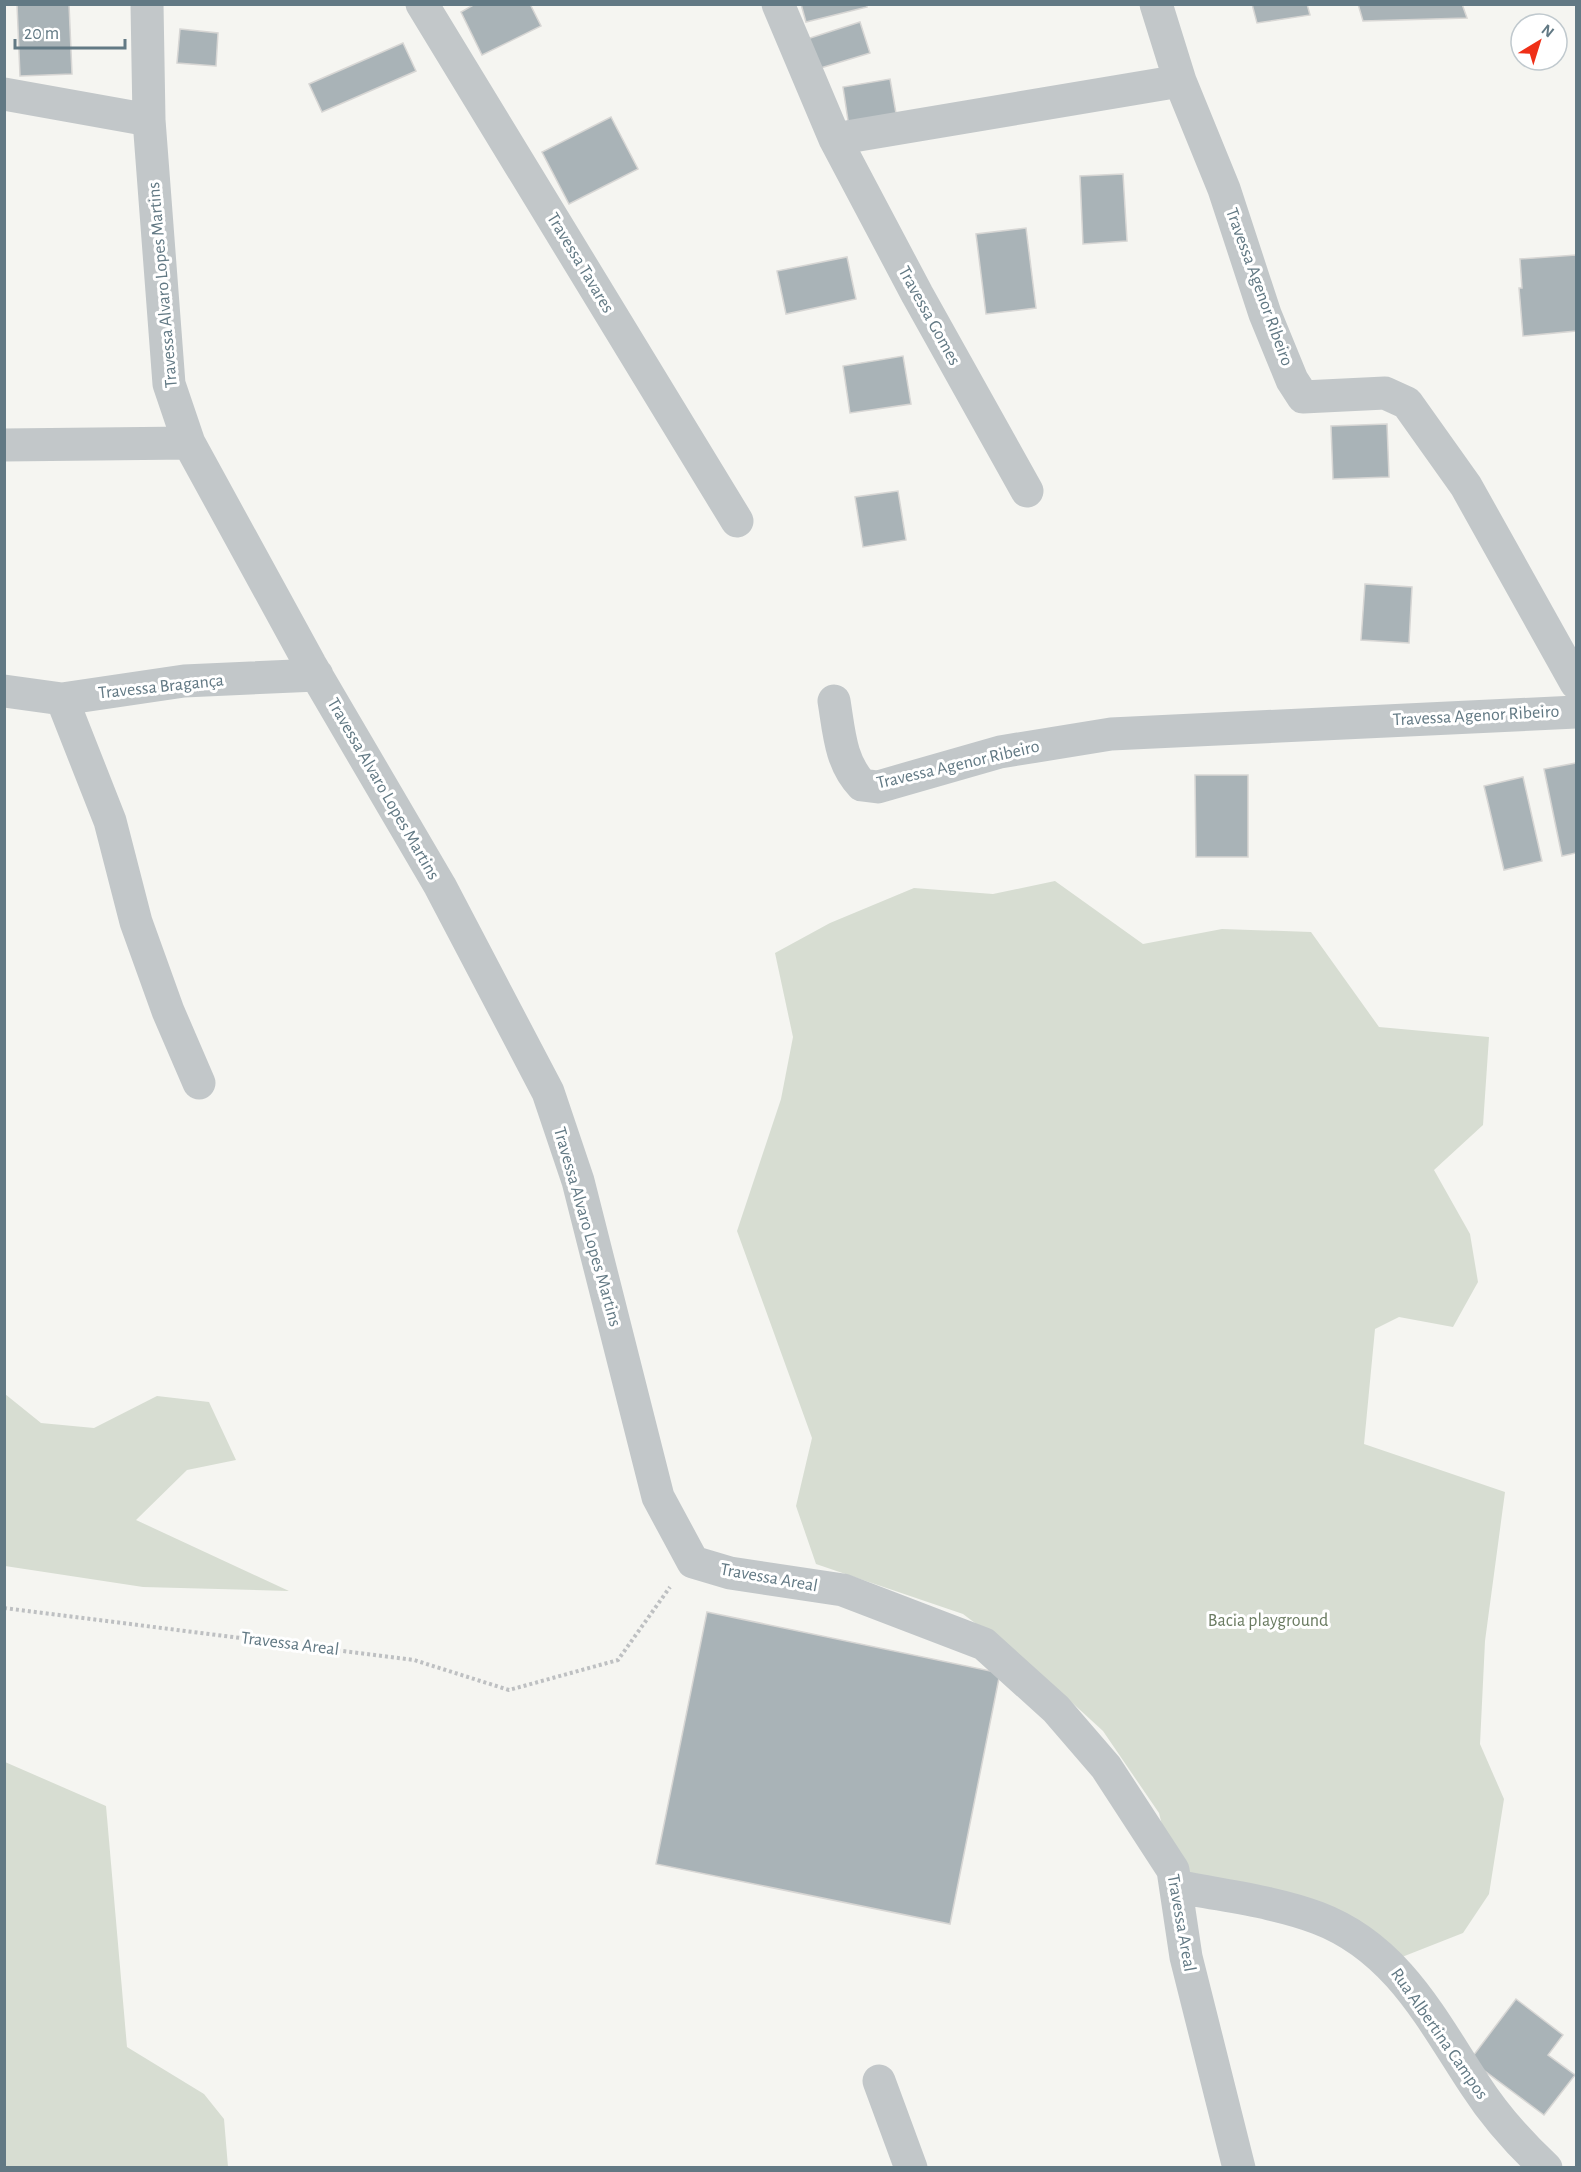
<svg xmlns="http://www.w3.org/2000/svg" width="1581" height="2172" viewBox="0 0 1581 2172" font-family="'Alegreya Sans',sans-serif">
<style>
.green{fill:#d7ddd2}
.building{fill:#a9b3b7;stroke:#d7d6d4;stroke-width:1.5}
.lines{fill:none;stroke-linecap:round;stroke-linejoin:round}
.path{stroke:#bec0c2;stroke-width:4;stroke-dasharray:3 3;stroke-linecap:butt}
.minor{stroke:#c2c7c9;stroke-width:33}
.labels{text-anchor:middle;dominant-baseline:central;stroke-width:6;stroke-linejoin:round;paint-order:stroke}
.street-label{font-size:18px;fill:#627984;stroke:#fff}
.park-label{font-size:18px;fill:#6a7b61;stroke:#fff}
</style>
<rect width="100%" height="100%" fill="#f5f5f1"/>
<path class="green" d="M1055 881 1143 944 1222 929 1311 932 1379 1027 1489 1037 1483 1125 1434 1170 1470 1234 1478 1282 1453 1327 1399 1317 1375 1329 1364 1444 1505 1492 1485 1641 1480 1744 1504 1799 1489 1894 1463 1933 1402 1957 1173 1869 1159 1813 1103 1731 1031 1665 963 1614 816 1564 796 1506 812 1438 737 1231 781 1099 793 1037 775 953 830 923 914 888 993 894Z
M5 1394 41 1423 94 1428 157 1396 209 1402 236 1460 187 1470 136 1520 289 1591 143 1587 5 1566Z
M5 1762 106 1806 127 2047 204 2094 224 2119 228 2167H5Z"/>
<path class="building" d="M17 4H69L72 74 20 76Z
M475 4H530L541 26 482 55 461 12Z
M801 4H866L867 7 806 22Z
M1252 4H1307L1310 15 1257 23Z
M1358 4H1462L1467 18 1363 21Z
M860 22 870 53 814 70 804 40Z
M180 29 218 33 216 66 177 63Z
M403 43 416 71 322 112 309 84Z
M890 79 897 119 849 127 843 87Z
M611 117 638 169 569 204 542 152Z
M1123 174 1127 241 1083 244 1080 176Z
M1026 228 1036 308 986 314 976 234Z
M1576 255V331L1523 336 1519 288H1522L1520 259Z
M847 257 856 299 786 314 777 271Z
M903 356 911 404 850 413 843 366Z
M1387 424 1389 477 1333 479 1331 426Z
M898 491 906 540 863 547 855 497Z
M1365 584 1412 587 1409 643 1361 640Z
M1576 763V853L1562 856 1544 769Z
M1195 775H1248V857H1196Z
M1523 777 1542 861 1504 870 1484 786Z
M707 1612 1000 1673 950 1924 656 1864Z
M1516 1999 1563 2035 1548 2055 1575 2075 1544 2115 1470 2060Z"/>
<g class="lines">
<path class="path" d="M4 1608 414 1660 509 1690 618 1660 670 1587"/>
<path class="minor" d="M147 4 149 120 169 384 189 443 310 664 440 886 548 1092 578 1181 658 1497 693 1562 730 1573 843 1590 984 1644 1056 1709 1106 1767 1173 1870 1186 1957 1239 2168
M422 4 737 521
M778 4 835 139 917 294 1027 491
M1156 4 1180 81 1224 189 1265 314 1292 380 1303 397 1385 393 1407 403 1466 486 1576 683
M4 94 149 120
M835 139 1180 81
M4 445 189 443
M4 691 62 699 184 681 317 675
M62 699 110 821 136 922 168 1011 199 1083
M834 701C839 731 840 762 862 785L878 787 1000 752 1111 734 1576 712
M1176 1886C1223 1896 1273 1901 1318 1918 1397 1948 1432 2020 1475 2085 1495 2116 1519 2143 1546 2168
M879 2081 911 2168"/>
</g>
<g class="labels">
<g class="street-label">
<text transform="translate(580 263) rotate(59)">Travessa Tavares</text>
<text transform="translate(163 285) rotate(-95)">Travessa Alvaro Lopes Martins</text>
<text transform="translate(1259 287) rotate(70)">Travessa Agenor Ribeiro</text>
<text transform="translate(929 316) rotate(61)">Travessa Gomes</text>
<text transform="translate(161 687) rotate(-6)">Travessa Bragança</text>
<text transform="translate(1476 716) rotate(-3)">Travessa Agenor Ribeiro</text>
<text transform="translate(958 765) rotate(-13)">Travessa Agenor Ribeiro</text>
<text transform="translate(383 789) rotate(60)">Travessa Alvaro Lopes Martins</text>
<text transform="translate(587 1227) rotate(74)">Travessa Alvaro Lopes Martins</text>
<text transform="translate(769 1578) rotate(10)">Travessa Areal</text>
<text transform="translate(290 1644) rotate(7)">Travessa Areal</text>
<text transform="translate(1181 1923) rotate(80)">Travessa Areal</text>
<text transform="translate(1439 2034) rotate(55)">Rua Albertina Campos</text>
</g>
<g class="park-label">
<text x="1268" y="1621">Bacia playground</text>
</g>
</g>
<rect width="1581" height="2172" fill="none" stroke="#627984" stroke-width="12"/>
<g transform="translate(1539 42) rotate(38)"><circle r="28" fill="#ffffff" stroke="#c0c9ce" stroke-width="1.5"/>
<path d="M0-4.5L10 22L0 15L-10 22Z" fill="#ef2f17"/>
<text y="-9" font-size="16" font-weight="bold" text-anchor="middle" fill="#627984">N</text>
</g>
<path d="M15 39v9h110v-9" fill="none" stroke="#627984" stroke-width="3"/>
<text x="24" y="39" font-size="18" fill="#627984" stroke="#ffffff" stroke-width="4.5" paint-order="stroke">20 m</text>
</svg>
